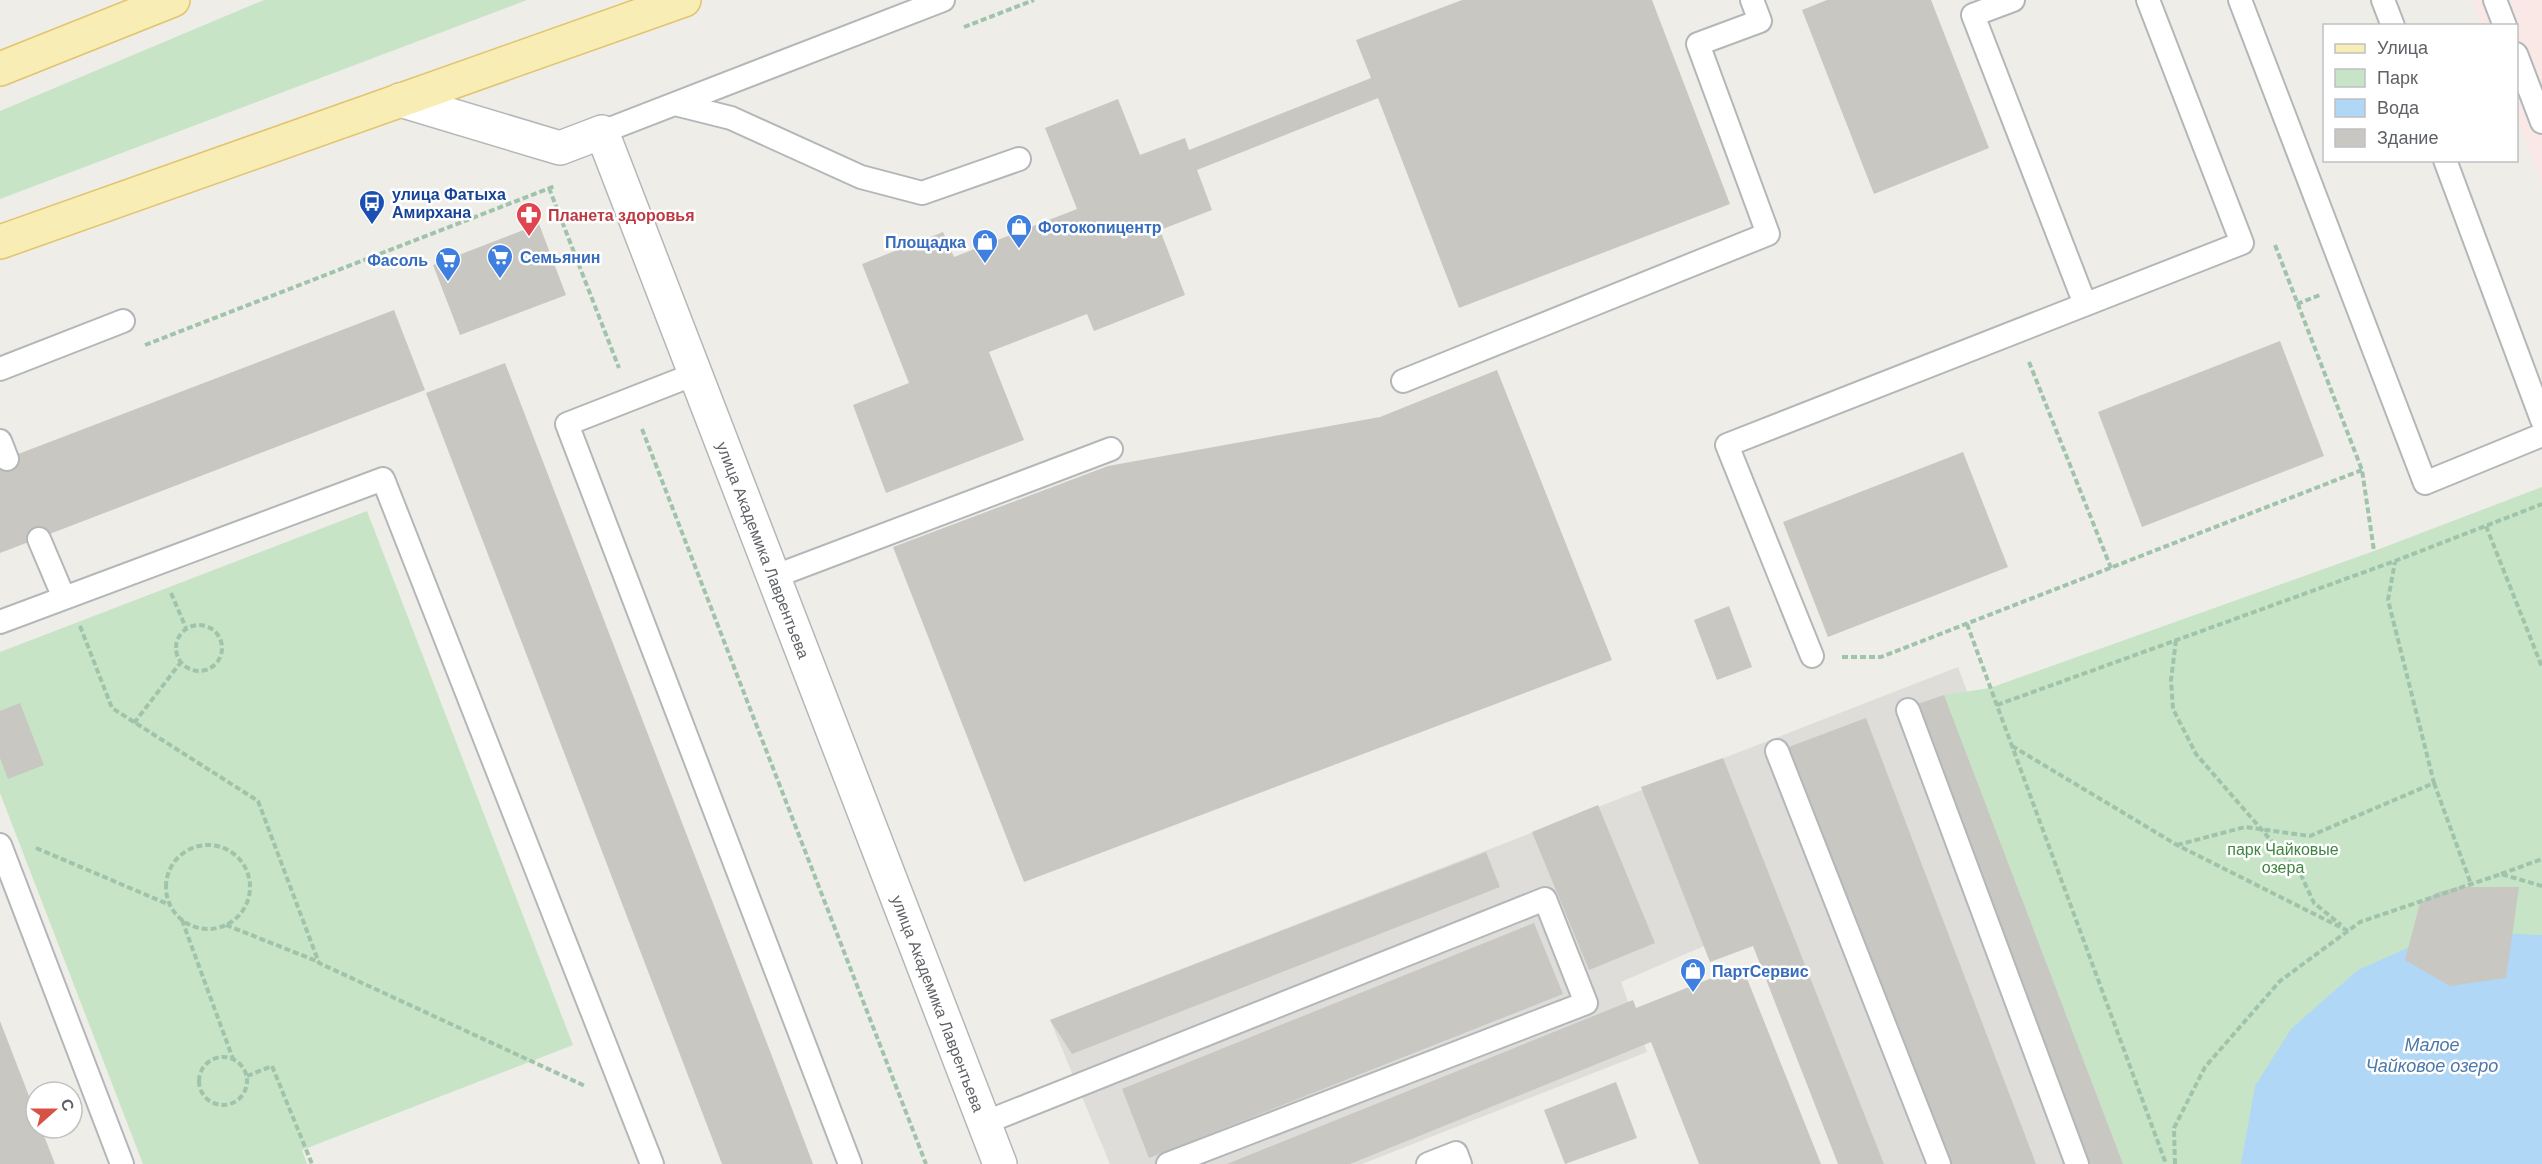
<svg xmlns="http://www.w3.org/2000/svg" width="2542" height="1164" viewBox="0 0 2542 1164" font-family="Arial,sans-serif">
<style>
.industrial{fill:#deddd9}
.medical{fill:#f9e8e6}
.green{fill:#c7e4c7}
.water{fill:#b0d7f6}
.building{fill:#c8c7c2}
.lines{fill:none;stroke-linecap:round;stroke-linejoin:round}
.service-casing{stroke:#b4b7ba;stroke-width:26}
.minor-casing{stroke:#b4b7ba;stroke-width:36}
.primary-casing{stroke:#e3c36c;stroke-width:36}
.path{stroke:#a0c4ab;stroke-width:4;stroke-dasharray:6 3;stroke-linecap:butt}
.service{stroke:#fff;stroke-width:22}
.minor{stroke:#fff;stroke-width:33}
.primary{stroke:#f7edb5;stroke-width:33}
.labels{text-anchor:middle;dominant-baseline:central;stroke-width:5;stroke-linejoin:round;paint-order:stroke}
.transit-label{font-size:16px;font-weight:bold;fill:#164399;stroke:#fff;text-anchor:start}
.health-label{font-size:16px;font-weight:bold;fill:#be3a42;stroke:#fff;text-anchor:start}
.shop-label{font-size:16px;font-weight:bold;fill:#366cbe;stroke:#fff;text-anchor:start}
.street-label{font-size:16px;fill:#5f6266;stroke:#fff}
.park-label{font-size:16px;fill:#408443;stroke:#fff}
.water-label{font-size:18px;font-style:italic;fill:#4d78a7;stroke:#fff}
</style>
<rect width="100%" height="100%" fill="#efede7"/>
<path class="industrial" d="M1958 667 2143 1164H1843L1750 926 1621 982 1647 1052 1362 1164H1110L1050 1020Z"/>
<path class="medical" d="M2471 0H2542V185L2517 118 2516 26 2481 25Z"/>
<path class="green" d="M264 0H527L0 199V111Z
M2542 487V1164H2123L1944 695 1990 688 2374 551Z
M367 511 573 1045 302 1150 307 1164H143L0 793V652Z"/>
<path class="water" d="M2469 932 2542 935V1164H2241L2255 1086 2291 1029 2358 970 2423 941Z"/>
<path class="building" d="M1462 0H1652L1730 204 1459 308 1378 98 1197 170 1212 210 1160 230 1185 295 1094 331 1087 314 989 352 1024 440 886 493 853 405 909 383 862 264 943 232 954 257 1077 209 1045 128 1118 99 1140 155 1185 138 1189 150 1371 78 1356 40Z
M1827 0H1931L1989 148 1874 194 1802 10Z
M539 224 566 295 460 335 433 265Z
M394 310 425 390 0 553V461Z
M2280 341 2324 456 2142 527 2098 412Z
M505 363 775 1064 813 1164H722L426 393Z
M1497 370 1612 660 1024 882 893 547 1108 466 1380 417Z
M1963 452 2008 567 1828 637 1783 522Z
M1729 606 1752 667 1717 680 1694 620Z
M1944 695 2123 1164H2080L1906 708Z
M20 703 44 765 8 779 0 758V711Z
M1866 718 2036 1164H1945L1786 748Z
M1723 758 1884 1164H1838L1753 946 1710 962 1641 787Z
M1598 805 1655 943 1589 970 1532 832Z
M1486 852 1500 887 1072 1054 1050 1020Z
M2457 887H2519L2506 978 2450 986 2405 960 2420 903 2436 893Z
M1534 923 1563 994 1149 1158 1122 1089Z
M1742 966 1821 1164H1699L1651 1042 1350 1164H1227L1633 1000 1636 1008Z
M0 1021 36 1114V1128H41L55 1164H0Z
M1616 1082 1637 1138 1565 1164 1544 1110Z"/>
<g class="lines">
<defs>
<path id="service" d="M2013 0 1973 15 2085 304
M2240 0 2425 483 2542 435
M2383 0 2393 26
M2495 0 2505 26
M2516 54 2542 122
M675 104 731 118 861 177 922 193 1019 159
M602 132 943 0
M2445 160 2542 420
M0 369 123 321
M695 374 567 424 850 1164
M1403 381 1768 234 1698 44 1760 21 1752 0
M0 441 7 459
M39 539 64 598
M773 577 1111 449
M0 622 383 479 652 1164
M1812 656 1727 445 2242 243 2148 0
M1908 710 2077 1164
M1777 751 1939 1164
M0 845 122 1164
M984 1123 1545 899 1586 1003 1168 1164
M1428 1164 1456 1153 1460 1164"/>
<g id="minor">
<path id="s1" d="M400 100 560 148 602 132 1000 1164"/>
</g>
<path id="primary" d="M0 69 173 0
M0 242 684 0"/>
</defs>
<use href="#service" class="service-casing"/>
<use href="#minor" class="minor-casing"/>
<use href="#primary" class="primary-casing"/>
<path class="path" d="M964 27 1034 0
M549 188 619 368
M2275 245 2362 470 2374 551
M2297 304 2320 295
M145 345 555 186
M2029 362 2111 568
M642 429 926 1164
M2486 526 2542 667
M171 593 186 628
M1967 624 2166 1164
M176 648a23 23 0 1 1 46 0a23 23 0 1 1-46 0Z
M80 626 112 708 258 801 319 963 585 1086
M2176 640 2171 680 2173 709 2196 754 2301 875 2314 903 2341 925
M1842 657H1881L2362 470
M1997 705 2395 561 2542 504
M134 723 181 662
M2012 746 2177 845 2348 931
M2434 783 2471 884
M2177 845 2245 827 2310 836 2434 783 2388 600 2395 562
M166 887a42 42 0 1 1 84 0a42 42 0 1 1-84 0Z
M36 848 170 905
M2501 874 2542 859
M182 920 233 1059
M226 925 319 962
M199 1081a24 24 0 1 1 48 0a24 24 0 1 1-48 0Z
M247 1076 272 1066 312 1164
M2175 1164 2174 1128 2205 1067 2280 981 2360 922 2501 874 2542 886"/>
<use href="#service" class="service"/>
<use href="#minor" class="minor"/>
<use href="#primary" class="primary"/>
</g>
<defs>
<symbol id="bus-pin" viewBox="-11 -11 22 30"><path d="M0 17L-7.5 6A9.5 9.5 0 1 1 7.5 6Z" fill="#1a4fb4" stroke="#fff"/><path d="M-5-6H5V4H4V6H2V4H-2V6H-4V4H-5ZM-3.5-4V0h7V-4ZM-3.5 1.2v1.5H-2V1.2ZM2 1.2v1.5H3.5V1.2Z" fill="#fff"/></symbol>
<symbol id="pharmacy-pin" viewBox="-11 -11 22 30"><path d="M0 17L-7.5 6A9.5 9.5 0 1 1 7.5 6Z" fill="#e0444e" stroke="#fff"/><path d="M-2-6h4v4h4v4h-4v4h-4v-4h-4v-4h4Z" fill="#fff"/></symbol>
<symbol id="shop-pin" viewBox="-11 -11 22 30"><path d="M0 17L-7.5 6A9.5 9.5 0 1 1 7.5 6Z" fill="#3f7fe0" stroke="#fff"/><path d="M-5-2.5h2.3a2.7 3.5 0 0 1 5.4 0H5L5.5 6h-11ZM-1.5-2.5h3a1.5 2.3 0 0 0-3 0Z" fill="#fff"/></symbol>
<symbol id="supermarket-pin" viewBox="-11 -11 22 30"><path d="M0 17L-7.5 6A9.5 9.5 0 1 1 7.5 6Z" fill="#3f7fe0" stroke="#fff"/><path d="M-6-5.5h2.5l.6 2H6L4.5 2H-2.5L-4.4-4H-6ZM-1.5 3.2a1.3 1.3 0 1 0 .1 0ZM3 3.2a1.3 1.3 0 1 0 .1 0Z" fill="#fff"/></symbol>
</defs>
<g fill-rule="evenodd">
<use href="#bus-pin" x="357" y="188" width="30" height="40"/>
<use href="#pharmacy-pin" x="514" y="200" width="30" height="40"/>
<use href="#shop-pin" x="1004" y="212" width="30" height="40"/>
<use href="#shop-pin" x="970" y="227" width="30" height="40"/>
<use href="#supermarket-pin" x="485" y="242" width="30" height="40"/>
<use href="#supermarket-pin" x="433" y="245" width="30" height="40"/>
<use href="#shop-pin" x="1678" y="956" width="30" height="40"/>
</g>
<g class="labels">
<g class="transit-label">
<text x="392" y="194">улица Фатыха<tspan x="392" dy="18">Амирхана</tspan></text>
</g>
<g class="health-label">
<text x="548" y="215">Планета здоровья</text>
</g>
<g class="shop-label">
<text x="1038" y="227">Фотокопицентр</text>
<text x="966" y="242" text-anchor="end">Площадка</text>
<text x="520" y="257">Семьянин</text>
<text x="428" y="260" text-anchor="end">Фасоль</text>
<text x="1712" y="971">ПартСервис</text>
</g>
<g class="street-label">
<text stroke="none"><textPath href="#s1" startOffset="660">улица Академика Лаврентьева</textPath></text>
<text stroke="none"><textPath href="#s1" startOffset="1146">улица Академика Лаврентьева</textPath></text>
</g>
<g class="park-label">
<text x="2283" y="849">парк Чайковые<tspan x="2283" dy="18">озера</tspan></text>
</g>
<g class="water-label">
<text x="2432" y="1045">Малое<tspan x="2432" dy="21">Чайковое озеро</tspan></text>
</g>
</g>
<rect x="2323" y="24" width="195" height="138" fill="#ffffff" stroke="#bfc0c2" stroke-width="1.5"/>
<rect x="2335" y="44" width="30" height="9" fill="#f7edb5" stroke="#bfc0c2" stroke-width="1.5"/>
<text x="2377" y="54" font-size="18" fill="#5f6266">Улица</text>
<rect x="2335" y="69" width="30" height="18" fill="#c7e4c7" stroke="#bfc0c2" stroke-width="1.5"/>
<text x="2377" y="84" font-size="18" fill="#5f6266">Парк</text>
<rect x="2335" y="99" width="30" height="18" fill="#b0d7f6" stroke="#bfc0c2" stroke-width="1.5"/>
<text x="2377" y="114" font-size="18" fill="#5f6266">Вода</text>
<rect x="2335" y="129" width="30" height="18" fill="#c8c7c2" stroke="#bfc0c2" stroke-width="1.5"/>
<text x="2377" y="144" font-size="18" fill="#5f6266">Здание</text>
<g transform="translate(54 1110) rotate(69)"><circle r="28" fill="#ffffff" stroke="#bfc0c2" stroke-width="1.5"/>
<path d="M0-4.5L10 22L0 15L-10 22Z" fill="#d85145"/>
<text y="-9" font-size="16" font-weight="bold" text-anchor="middle" fill="#5f6266">С</text>
</g>
</svg>
